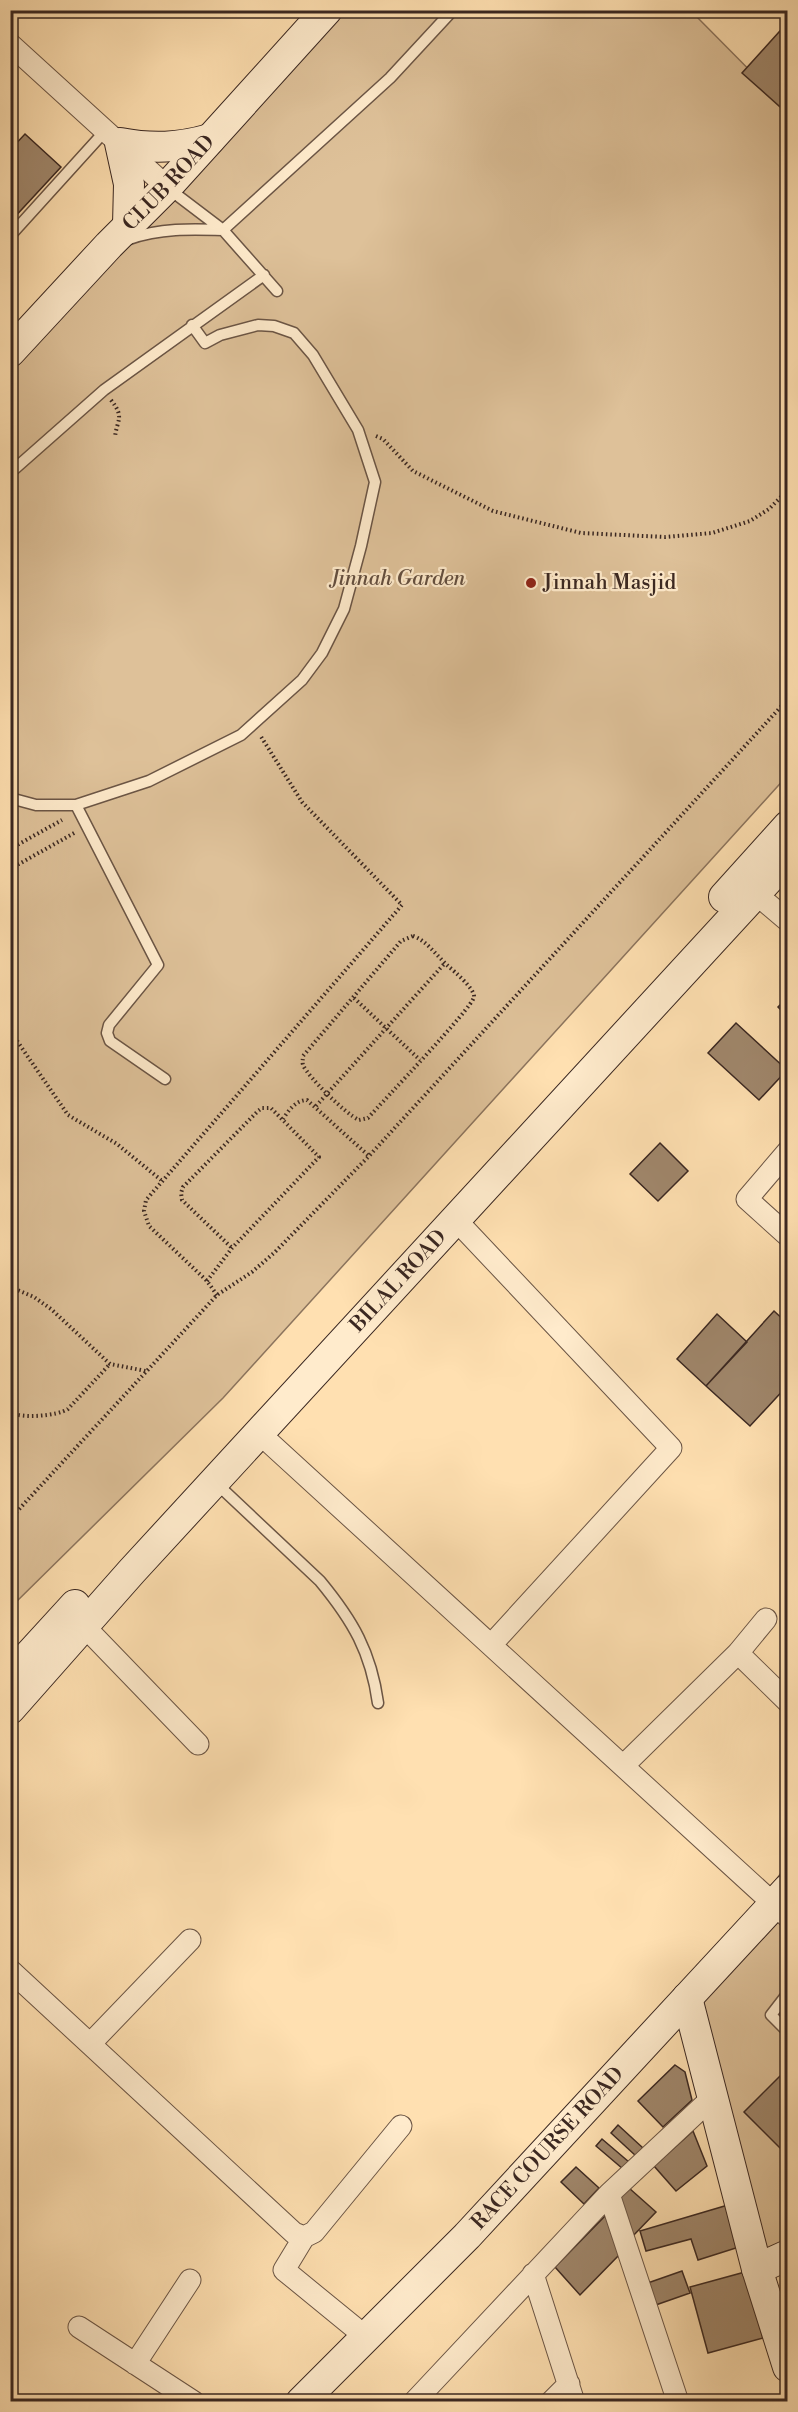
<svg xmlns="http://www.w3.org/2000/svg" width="798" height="2412" viewBox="0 0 798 2412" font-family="'Libre Bodoni',serif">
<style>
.green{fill:#dec199;stroke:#8c745d;stroke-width:1.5}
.building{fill:#a0876c;stroke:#3a2721;stroke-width:1.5}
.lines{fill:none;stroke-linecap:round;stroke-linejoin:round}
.lane-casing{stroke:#6b5545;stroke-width:13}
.street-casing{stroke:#6b5545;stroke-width:23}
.secondary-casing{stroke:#3a2721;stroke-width:32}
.path{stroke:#3a2721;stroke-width:4;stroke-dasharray:1.5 3;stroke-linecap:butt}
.lane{stroke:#ffebcc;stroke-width:10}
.street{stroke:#ffebcc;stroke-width:21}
.secondary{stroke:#ffebcc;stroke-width:30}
.poi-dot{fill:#8f2418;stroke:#ffebcc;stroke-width:2}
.labels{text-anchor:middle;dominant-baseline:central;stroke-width:4.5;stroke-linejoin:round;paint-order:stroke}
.street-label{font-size:21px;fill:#3a2721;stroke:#ffebcc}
.park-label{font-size:21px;font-style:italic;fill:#634e3f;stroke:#ffebcc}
.poi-label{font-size:21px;fill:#3a2721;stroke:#ffebcc;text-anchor:start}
</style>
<rect width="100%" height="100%" fill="#ffe0b1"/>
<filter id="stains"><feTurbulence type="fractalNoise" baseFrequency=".00333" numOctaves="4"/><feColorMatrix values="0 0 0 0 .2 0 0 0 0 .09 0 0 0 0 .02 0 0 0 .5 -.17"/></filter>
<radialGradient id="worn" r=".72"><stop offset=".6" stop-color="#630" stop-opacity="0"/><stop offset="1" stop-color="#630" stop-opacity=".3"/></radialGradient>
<path class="green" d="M332 11H691L787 108V776L223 1398 11 1607V367Z
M787 1865V2256L757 2269 688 1998Z"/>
<path class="building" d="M788 22V114L742 73Z
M25 134 61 167 10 222V150Z
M788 997V1017L778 1007Z
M736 1023 787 1070 759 1100 708 1053Z
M660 1143 688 1171 658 1201 630 1174Z
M774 1311 788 1324V1385L750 1426 706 1386Z
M717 1314 747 1342 706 1386 677 1359Z
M675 2065 685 2072 692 2100 663 2127 638 2101Z
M788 2068V2156L744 2112Z
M618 2125 643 2148 636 2156 611 2133Z
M693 2131 707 2166 676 2191 654 2166Z
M602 2139 629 2162 623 2169 596 2146Z
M576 2167 599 2188 584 2204 561 2182Z
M629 2188 656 2212 630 2239 619 2198Z
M728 2205 739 2247 698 2260 691 2239 646 2251 640 2231Z
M607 2214 620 2254 580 2295 555 2267Z
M682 2271 690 2293 650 2307 642 2285Z
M745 2272 763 2338 708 2353 690 2287Z"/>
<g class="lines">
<defs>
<path id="lane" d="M169 189 223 230 277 291
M10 236 106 130
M129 239C160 228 191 229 223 230L390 78 453 10
M10 473 104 390 264 275
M10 798 36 805H76L149 781 241 735 302 680 322 653 344 609 361 546 375 482 358 430 313 355 294 333 274 326 258 325 220 335 205 343 192 325
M76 805 158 965 109 1025 107 1033 110 1041 165 1079
M217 1484 320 1581C353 1621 371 1652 378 1703
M788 1993 771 2015 788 2032"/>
<path id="street" d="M10 44 167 187
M755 893 788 921
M788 1151 747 1199 788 1236
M455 1219 671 1448 491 1645
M259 1433 788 1917
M84 1626 198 1744
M738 1653 788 1702
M623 1766 738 1653 766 1619
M10 1970 294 2233 304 2237
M90 2044 190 1940
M609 2194 678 2402
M533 2274 574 2402
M79 2327 194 2402
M366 2337 284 2270 304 2237 314 2232 401 2126
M135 2364 190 2280
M414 2402 609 2194 713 2097
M551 2402 569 2384"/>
<g id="secondary">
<path d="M128 225 129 184 120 143C152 149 179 148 210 139"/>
<path id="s1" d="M10 352 109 245 167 187 327 10"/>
<path d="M724 897 788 826"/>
<path d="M10 1676 75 1605"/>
<path id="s2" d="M10 1709 132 1571 788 858"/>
<path d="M687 1998 757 2269 788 2367"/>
<path d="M757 2269 788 2255"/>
<path id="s3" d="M301 2402 467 2236 788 1889"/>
</g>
</defs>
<use href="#lane" class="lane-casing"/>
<use href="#street" class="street-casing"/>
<use href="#secondary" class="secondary-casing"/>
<path class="path" d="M111 400C125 418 117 419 115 437
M376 436 383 439 413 471 493 511 581 533 665 537 712 533 750 521 769 509 788 490
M10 849 62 820
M10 869 76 832
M413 936C426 940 437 956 448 966 454 971 475 989 474 997 473 1007 382 1102 368 1118L359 1120C347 1115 308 1077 303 1065 302 1061 303 1060 303 1056L401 941Z
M354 998 420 1060
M10 1036 15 1038 68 1115 117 1144 161 1180
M316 1106 445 963
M283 1119C288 1111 296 1100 307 1100L369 1156
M207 1281 232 1248 319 1157 271 1108H262L258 1111 183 1187 181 1193 182 1200 232 1248
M10 1287 34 1297 51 1309 110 1364 146 1371
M217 1295 207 1281 149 1226 144 1211 146 1200 402 905 302 802 260 735
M10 1412C21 1419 57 1416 68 1409L110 1364
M10 1519 217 1295 252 1272 274 1253 369 1156 788 699"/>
<use href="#lane" class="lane"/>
<use href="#street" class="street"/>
<use href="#secondary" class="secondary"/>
</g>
<circle class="poi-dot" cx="531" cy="583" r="6"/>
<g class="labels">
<g class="street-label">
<text stroke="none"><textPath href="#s1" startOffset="232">CLUB ROAD</textPath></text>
<text stroke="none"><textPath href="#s2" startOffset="578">BILAL ROAD</textPath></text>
<text stroke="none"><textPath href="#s3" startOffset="354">RACE COURSE ROAD</textPath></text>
</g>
<g class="park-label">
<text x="398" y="579">Jinnah Garden</text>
</g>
<g class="poi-label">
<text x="543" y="583">Jinnah Masjid</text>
</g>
</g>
<rect width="798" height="2412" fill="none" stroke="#ffe0b1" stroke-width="36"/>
<rect x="12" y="12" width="774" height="2388" fill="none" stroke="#3a2721" stroke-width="3"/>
<rect x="18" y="18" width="762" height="2376" fill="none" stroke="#3a2721" stroke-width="1.5"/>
<rect width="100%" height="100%" filter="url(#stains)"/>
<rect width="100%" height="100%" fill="url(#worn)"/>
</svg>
